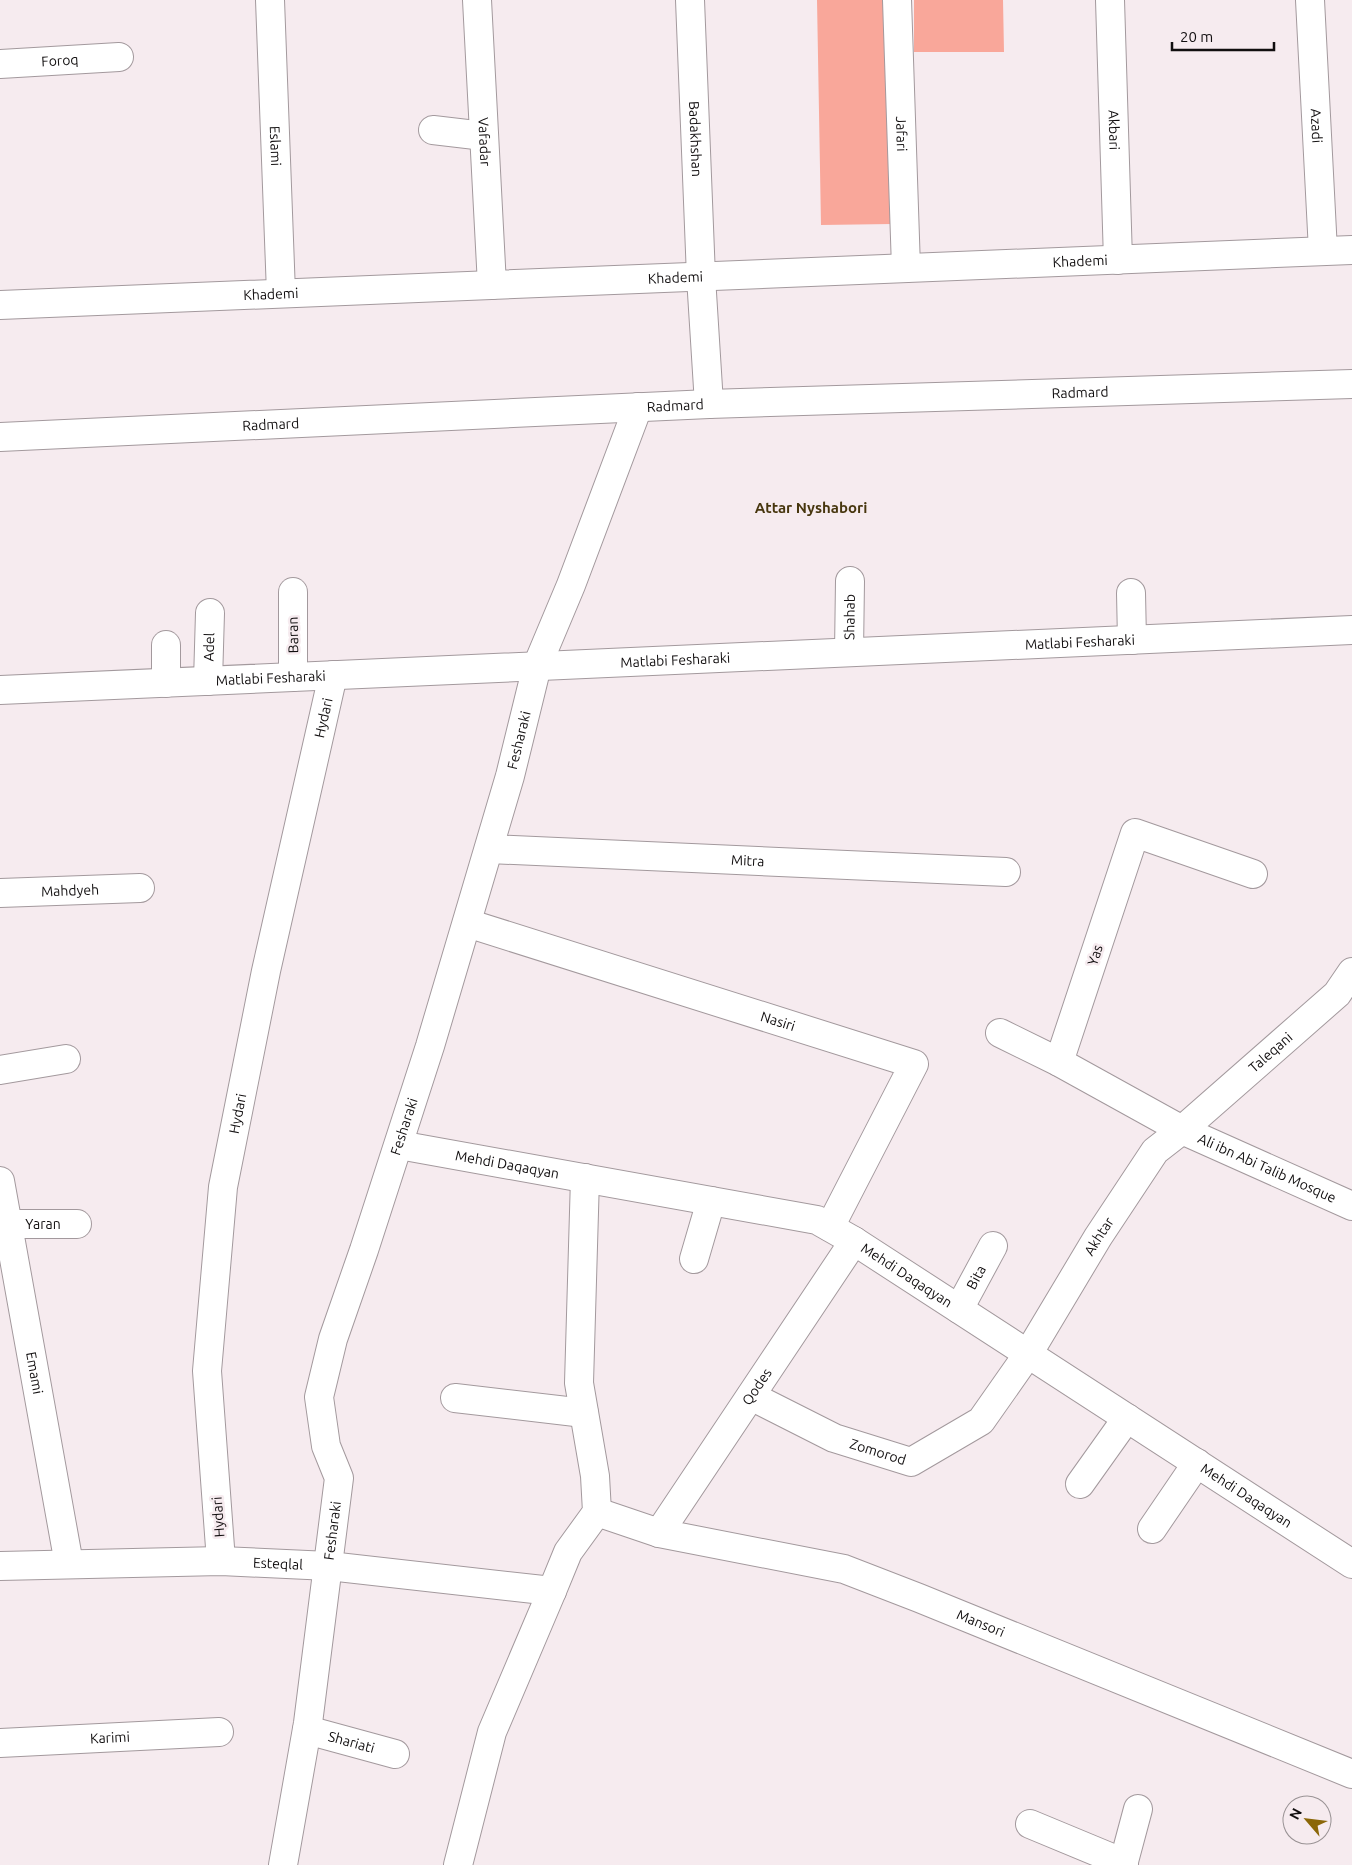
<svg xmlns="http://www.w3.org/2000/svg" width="1352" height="1865" viewBox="0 0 1352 1865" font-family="Ubuntu,sans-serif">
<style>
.green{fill:#f9a79a}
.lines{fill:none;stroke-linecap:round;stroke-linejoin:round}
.minor-casing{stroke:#a3999d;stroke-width:30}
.minor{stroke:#fff;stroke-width:28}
.labels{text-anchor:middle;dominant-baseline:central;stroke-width:5;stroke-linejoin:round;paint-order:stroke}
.street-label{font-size:14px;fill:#110e0f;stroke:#f6ebef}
.neighbourhood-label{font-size:15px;font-weight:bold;fill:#47360e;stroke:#f6ebef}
</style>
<rect width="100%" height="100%" fill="#f6ebef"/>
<path class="green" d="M817 0H883L892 224 821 225Z
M914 0H1003L1004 52H914Z"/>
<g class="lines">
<defs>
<g id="minor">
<path id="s1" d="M270 0 281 293"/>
<path id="s2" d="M477 0 492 285"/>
<path id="s3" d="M690 0 701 277 709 404"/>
<path id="s4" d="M897 0 906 268"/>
<path id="s5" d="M1110 0 1118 260"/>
<path id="s6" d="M1310 0 1323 251"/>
<path id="s7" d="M0 64 119 57"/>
<path d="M433 130 484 136"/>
<path id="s8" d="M0 305 1352 250"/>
<path id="s9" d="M0 437 709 404 1352 384"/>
<path d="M293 592V677"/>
<path d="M1131 593 1132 640"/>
<path id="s10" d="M849 652 850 581"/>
<path id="s11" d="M208 681 210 613"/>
<path d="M166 683V645"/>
<path id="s12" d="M0 690 1352 630"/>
<path id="s13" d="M489 849 1006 872"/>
<path id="s14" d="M1253 874 1135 833 1059 1062 1182 1130 1352 1206"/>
<path id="s15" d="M0 893 140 888"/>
<path id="s16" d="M467 923 914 1064 830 1227"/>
<path d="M1000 1033 1059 1062"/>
<path d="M0 1070 66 1059"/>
<path id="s17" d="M399 1145 817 1220 854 1241 1352 1564"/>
<path id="s18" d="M0 1181 69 1564"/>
<path id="s19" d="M8 1224H77"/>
<path d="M694 1259 711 1201"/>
<path id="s20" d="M959 1309 993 1246"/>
<path id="s21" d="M751 1396 834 1438 911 1462 981 1421 1028 1354 1098 1237 1155 1151 1182 1130 1337 994 1352 972"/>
<path d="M455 1398 584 1413"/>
<path d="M1080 1484 1127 1418"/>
<path id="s22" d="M597 1512 659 1533 844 1569 919 1598 1352 1774"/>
<path d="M1152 1529 1197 1463"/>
<path id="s23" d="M659 1533 854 1241"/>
<path id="s24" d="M221 1561 207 1371 223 1187 266 971 333 675"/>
<path id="s25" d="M0 1566 221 1561 329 1566 552 1591"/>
<path id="s26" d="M307 1730 395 1754"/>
<path id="s27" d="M0 1743 219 1732"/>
<path d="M1030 1824 1124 1863"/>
<path id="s28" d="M283 1865 308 1723 339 1478 326 1446 319 1397 333 1339 364 1250 430 1046 510 776 537 666 571 585 638 407"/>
<path d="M458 1865 492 1732 552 1591 568 1552 597 1512 595 1476 579 1383 585 1178"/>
<path d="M1123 1865 1138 1809"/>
</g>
</defs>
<use href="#minor" class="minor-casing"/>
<use href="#minor" class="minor"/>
</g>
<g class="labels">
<g class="street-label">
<text stroke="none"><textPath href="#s7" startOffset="60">Foroq</textPath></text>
<text stroke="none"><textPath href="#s6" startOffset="126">Azadi</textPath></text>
<text stroke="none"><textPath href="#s5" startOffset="130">Akbari</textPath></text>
<text stroke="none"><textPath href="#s4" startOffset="134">Jafari</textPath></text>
<text stroke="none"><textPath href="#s3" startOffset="139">Badakhshan</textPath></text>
<text stroke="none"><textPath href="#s2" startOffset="142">Vafadar</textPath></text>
<text stroke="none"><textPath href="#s1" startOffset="146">Eslami</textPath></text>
<text stroke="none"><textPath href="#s8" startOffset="1081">Khademi</textPath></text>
<text stroke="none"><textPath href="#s8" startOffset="676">Khademi</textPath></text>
<text stroke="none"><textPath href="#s8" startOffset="271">Khademi</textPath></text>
<text stroke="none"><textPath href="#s9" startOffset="1081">Radmard</textPath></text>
<text stroke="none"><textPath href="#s9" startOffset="676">Radmard</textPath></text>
<text stroke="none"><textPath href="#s9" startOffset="271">Radmard</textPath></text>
<text stroke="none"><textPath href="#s10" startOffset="35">Shahab</textPath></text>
<text transform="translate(293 635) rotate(-91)">Baran</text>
<text stroke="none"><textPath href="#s12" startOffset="1081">Matlabi Fesharaki</textPath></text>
<text stroke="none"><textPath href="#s11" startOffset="34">Adel</textPath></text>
<text stroke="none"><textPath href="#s12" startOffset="676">Matlabi Fesharaki</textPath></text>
<text stroke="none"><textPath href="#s12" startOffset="271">Matlabi Fesharaki</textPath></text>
<text stroke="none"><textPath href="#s24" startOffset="855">Hydari</textPath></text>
<text stroke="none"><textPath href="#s28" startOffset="1162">Fesharaki</textPath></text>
<text stroke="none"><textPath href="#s13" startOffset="259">Mitra</textPath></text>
<text stroke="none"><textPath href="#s15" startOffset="70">Mahdyeh</textPath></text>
<text transform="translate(1095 955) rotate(-72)">Yas</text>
<text stroke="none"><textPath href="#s16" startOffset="326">Nasiri</textPath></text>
<text stroke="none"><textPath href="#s21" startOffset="728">Taleqani</textPath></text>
<text stroke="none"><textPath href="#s24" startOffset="450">Hydari</textPath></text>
<text stroke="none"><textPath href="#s28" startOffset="759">Fesharaki</textPath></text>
<text stroke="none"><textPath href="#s17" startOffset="110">Mehdi Daqaqyan</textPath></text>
<text stroke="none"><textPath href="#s14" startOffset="600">Ali ibn Abi Talib Mosque</textPath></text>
<text stroke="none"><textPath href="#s19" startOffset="35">Yaran</textPath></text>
<text stroke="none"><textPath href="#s21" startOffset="474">Akhtar</textPath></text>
<text stroke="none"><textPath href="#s17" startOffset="530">Mehdi Daqaqyan</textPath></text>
<text stroke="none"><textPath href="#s20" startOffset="36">Bita</textPath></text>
<text stroke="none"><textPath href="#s18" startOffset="195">Emami</textPath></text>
<text stroke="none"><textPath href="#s23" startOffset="176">Qodes</textPath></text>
<text stroke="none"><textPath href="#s21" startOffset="139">Zomorod</textPath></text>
<text stroke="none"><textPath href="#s17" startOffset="935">Mehdi Daqaqyan</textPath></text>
<text transform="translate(218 1517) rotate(-94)">Hydari</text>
<text stroke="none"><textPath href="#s28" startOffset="338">Fesharaki</textPath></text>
<text stroke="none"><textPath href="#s25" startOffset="278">Esteqlal</textPath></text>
<text stroke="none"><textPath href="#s22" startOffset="401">Mansori</textPath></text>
<text stroke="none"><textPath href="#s27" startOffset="110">Karimi</textPath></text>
<text stroke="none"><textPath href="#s26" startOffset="46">Shariati</textPath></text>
</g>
<g class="neighbourhood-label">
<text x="811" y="507">Attar Nyshabori</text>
</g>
</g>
<g transform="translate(1307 1820) rotate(298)"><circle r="24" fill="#f6ebef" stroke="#9a9395"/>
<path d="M0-4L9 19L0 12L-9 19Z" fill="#8b6708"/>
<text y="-8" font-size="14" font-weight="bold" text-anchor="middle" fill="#110e0f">N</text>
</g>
<path d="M1172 42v8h102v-8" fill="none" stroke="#110e0f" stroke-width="2.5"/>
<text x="1180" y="42" font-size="15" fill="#110e0f" stroke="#f6ebef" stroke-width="4" paint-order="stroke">20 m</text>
</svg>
